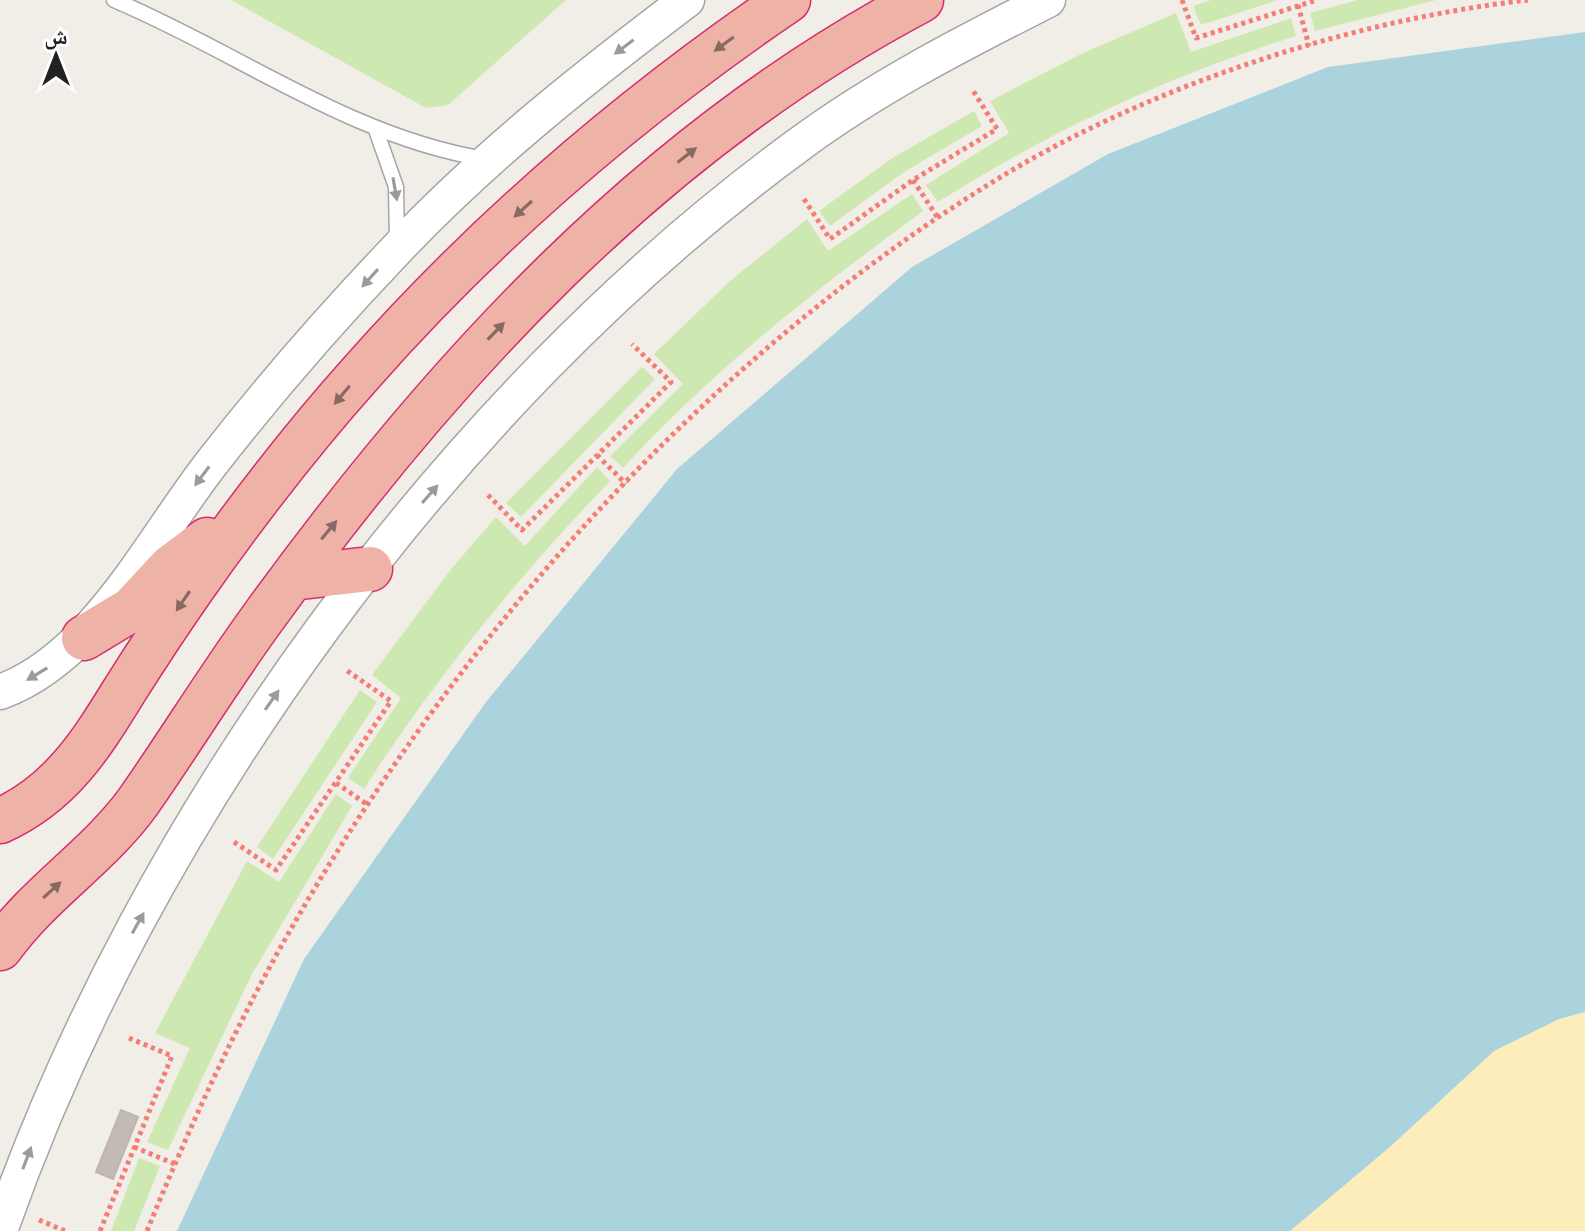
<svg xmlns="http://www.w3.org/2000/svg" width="1585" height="1231" viewBox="0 0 1585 1231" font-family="'Varela Round','Noto Naskh Arabic',sans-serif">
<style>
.grass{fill:#cee8b1}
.sand{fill:#fdedbb}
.water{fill:#aad3dd}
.building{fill:#c2bab4;stroke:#c2b4ab;stroke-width:2}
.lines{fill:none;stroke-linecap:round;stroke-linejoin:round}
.service-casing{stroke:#a5a5a5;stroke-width:17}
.tertiary-casing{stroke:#a5a5a5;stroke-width:37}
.trunk-casing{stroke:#d52f6e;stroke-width:47}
.path{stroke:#f57d75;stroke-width:5;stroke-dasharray:4 4;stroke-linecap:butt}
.service{stroke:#fff;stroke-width:14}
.tertiary{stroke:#fff;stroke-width:34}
.trunk{stroke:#efb2a6;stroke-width:44}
.oneway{fill:#886a64}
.oneway2{fill:#9b9b9b}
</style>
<rect width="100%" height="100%" fill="#f1eee8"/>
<path class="grass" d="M231 0H566L448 105 426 108Z
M1211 0H1278L1201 25 1193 6Z
M1358 0H1436L1315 31 1310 13Z
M1176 13 1191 52 1291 18 1296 36C1168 76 1052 130 938 202L926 185 1009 133 990 101 1081 54Z
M974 111 982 126 904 172 830 226 819 211 894 157Z
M912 194 923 211C815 290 713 370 623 468L610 456 683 384 654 354 729 282 807 219 828 251Z
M642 367 655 379 521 517 506 503Z
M597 467 610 481C518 577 436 677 364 789L348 778 401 698 372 675 452 568 496 517 525 546Z
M360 690 377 702 273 859 257 847Z
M336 794 352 806 252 974 168 1150 147 1142 190 1048 155 1033 247 861 279 882Z
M139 1158 160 1166 134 1231H111Z"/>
<path class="sand" d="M1585 1012V1231H1290L1391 1146 1494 1051 1559 1019Z"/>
<path class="water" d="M1585 32V1012L1559 1019 1494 1051 1391 1146 1290 1231H177L304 959 486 702 677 469 912 267 1108 154 1328 67Z"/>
<path class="building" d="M121 1110 138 1117 113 1179 96 1172Z"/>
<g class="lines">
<defs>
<path id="service" d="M114 0C238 52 350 137 485 159
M376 130 396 187 397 242"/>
<path id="tertiary" d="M0 692C95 658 153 537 214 460 271 387 333 316 397 249 485 156 585 77 687 0
M0 1231C143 822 446 403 797 146 875 88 961 44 1048 0"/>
<path id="trunk" d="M292 578 370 569
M84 638 132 609 171 567 207 540
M0 821C62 793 92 743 126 688 148 653 170 620 193 587 245 513 301 440 361 373 487 230 631 107 788 0
M0 948C39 893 98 857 138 802 180 742 219 678 262 619 440 373 650 143 921 0"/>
</defs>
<use href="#service" class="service-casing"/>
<use href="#tertiary" class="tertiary-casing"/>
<use href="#trunk" class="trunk-casing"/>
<path class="path" d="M1182 0 1196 38 1317 0
M1298 5 1309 46
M913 180 938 218
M804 199 830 239 913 180 997 129 972 89
M597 455 626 484
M488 495 522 530 671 382 632 344
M336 783 368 805
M234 842 276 870 391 701 346 670
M134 1147 175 1164
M39 1220 65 1231
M100 1231 172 1056 129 1038
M147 1231C191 1123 240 1016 299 915 468 624 715 351 1004 175 1155 84 1353 20 1528 0"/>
<use href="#service" class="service"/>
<use href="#tertiary" class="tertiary"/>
<use href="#trunk" class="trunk"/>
</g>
<defs><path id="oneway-solid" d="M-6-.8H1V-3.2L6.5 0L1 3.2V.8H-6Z" transform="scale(2)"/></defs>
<g class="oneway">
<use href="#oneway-solid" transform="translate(724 44) rotate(144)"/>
<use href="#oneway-solid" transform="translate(687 155) rotate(-38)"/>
<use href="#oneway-solid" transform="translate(523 209) rotate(138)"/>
<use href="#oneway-solid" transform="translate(496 331) rotate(-46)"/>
<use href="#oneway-solid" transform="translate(342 395) rotate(130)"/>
<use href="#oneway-solid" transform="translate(329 530) rotate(-50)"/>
<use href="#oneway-solid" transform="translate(183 601) rotate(124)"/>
<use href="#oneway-solid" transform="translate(52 890) rotate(-42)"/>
</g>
<g class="oneway2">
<use href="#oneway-solid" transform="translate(624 47) rotate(143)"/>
<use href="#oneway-solid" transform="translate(395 189) rotate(80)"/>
<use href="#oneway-solid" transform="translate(370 278) rotate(132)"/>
<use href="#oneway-solid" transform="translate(202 476) rotate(127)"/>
<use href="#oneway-solid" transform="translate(430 494) rotate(-49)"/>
<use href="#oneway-solid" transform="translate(37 674) rotate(149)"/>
<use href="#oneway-solid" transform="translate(272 700) rotate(-55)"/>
<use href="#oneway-solid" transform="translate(138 923) rotate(-61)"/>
<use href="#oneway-solid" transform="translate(27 1158) rotate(-69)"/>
</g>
<g transform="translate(56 56)" stroke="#ffffff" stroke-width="6" paint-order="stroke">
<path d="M0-6L14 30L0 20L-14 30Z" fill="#212121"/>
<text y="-12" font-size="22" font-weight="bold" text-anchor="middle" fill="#212121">ش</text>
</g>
</svg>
